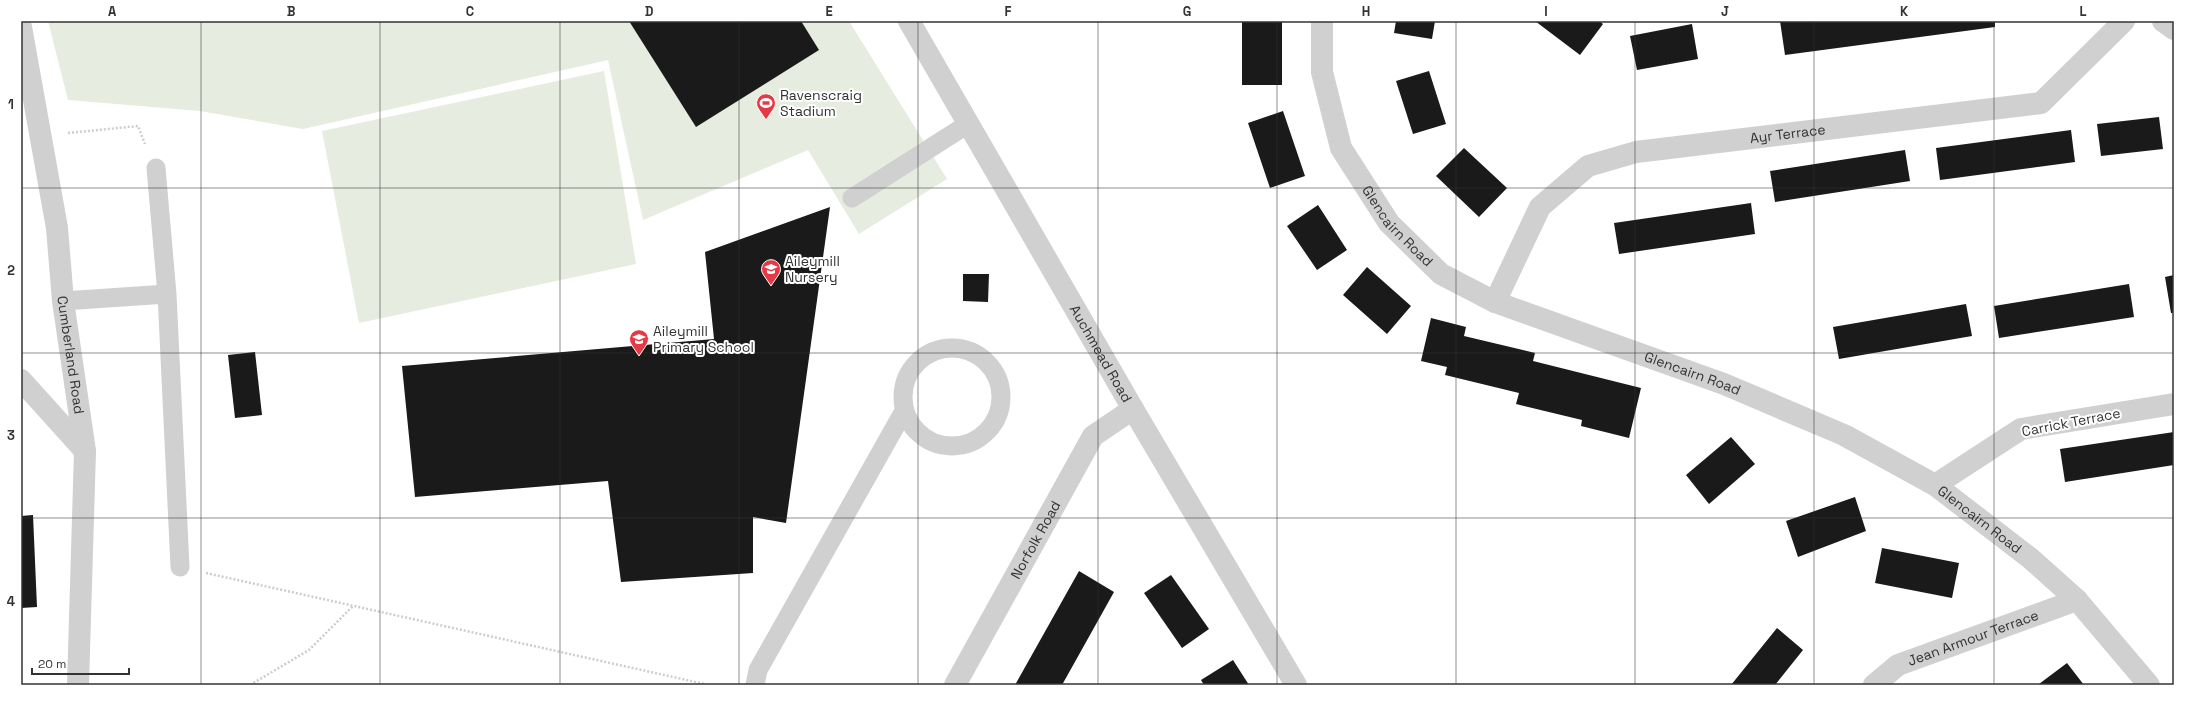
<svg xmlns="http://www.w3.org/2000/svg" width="2195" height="706" viewBox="0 0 2195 706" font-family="'Space Grotesk',sans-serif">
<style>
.green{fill:#e6ecdf}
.building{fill:#1a1a1a}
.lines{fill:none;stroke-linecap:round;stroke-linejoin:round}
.path{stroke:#cdcdcd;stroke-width:2.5;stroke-dasharray:2 2;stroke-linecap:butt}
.service{stroke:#d0d0d0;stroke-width:19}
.minor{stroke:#d0d0d0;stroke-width:22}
.tertiary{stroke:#d0d0d0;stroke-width:22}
.grid{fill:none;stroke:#333;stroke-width:1;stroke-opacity:0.55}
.labels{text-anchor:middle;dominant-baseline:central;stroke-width:4;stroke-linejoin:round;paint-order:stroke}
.poi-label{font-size:14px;fill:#333;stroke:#fff;text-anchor:start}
.street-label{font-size:14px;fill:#333;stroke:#fff}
.neatline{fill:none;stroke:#333;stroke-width:1.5}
.grid-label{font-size:13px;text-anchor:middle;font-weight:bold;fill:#333}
</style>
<rect width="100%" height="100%" fill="#fff"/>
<path class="green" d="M48 21H849L947 179 859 234 808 150 643 220 608 60 303 129 200 111 68 100Z
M604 71 636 264 359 323 322 131Z"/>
<path class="building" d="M629 21H801L819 50 696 127Z
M1242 21H1282V85H1242Z
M1396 21H1435L1432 39 1394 33Z
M1535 21H1599L1603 24 1580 55Z
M1780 21H1995V27L1785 55Z
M1692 24 1698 59 1637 70 1630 36Z
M1429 71 1446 124 1413 134 1396 81Z
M1283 111 1305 176 1270 188 1248 123Z
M2159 117 2163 149 2101 156 2097 124Z
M2071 130 2075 162 1940 180 1936 148Z
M1464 148 1507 188 1479 217 1436 176Z
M1905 150 1910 181 1775 202 1770 171Z
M1751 203 1755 234 1619 254 1614 223Z
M1318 205 1347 250 1317 270 1287 226Z
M830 207 786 523 753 517V573L621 582 608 481 415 497 402 366 714 339 705 252Z
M1367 267 1411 306 1387 334 1343 295Z
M963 274H989L988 302 963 301Z
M2174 275V313H2171L2165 277Z
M2129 284 2134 317 1999 338 1994 306Z
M1966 304 1972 336 1839 359 1833 327Z
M1431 318 1466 327 1464 336 1535 353 1533 361 1641 388 1629 438 1581 426 1582 420 1516 404 1519 393 1445 375 1447 367 1421 361Z
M255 352 262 415 235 418 228 355Z
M2174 432V465L2065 482 2060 449Z
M1731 437 1755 464 1709 504 1686 475Z
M1855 497 1866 531 1798 557 1786 521Z
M33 515 37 607 21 608V516Z
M1882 548 1959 563 1952 598 1875 583Z
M1079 571 1114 592 1062 685H1015Z
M1171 575 1209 629 1182 648 1144 593Z
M1777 628 1803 650 1775 685H1731Z
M1233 660 1249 685H1204L1201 680Z
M2067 663 2084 685H2039V684Z"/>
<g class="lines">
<path class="path" d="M68 133 138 126 145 144
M206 573 709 685
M250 685 309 650 353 606"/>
<path class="service" d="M156 168 167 294 180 567
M852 198 968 124
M63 301 167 294
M903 397a49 49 0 1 1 98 0a49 49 0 1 1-98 0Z
M755 685 758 670 904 411"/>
<g class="minor">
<path id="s1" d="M909 21 1133 409 1296 685"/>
<path id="s2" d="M1322 21V72L1341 148 1389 223 1441 274 1495 302 1724 384 1844 435 1935 485 2030 558 2077 600 2149 685"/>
<path d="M2163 21 2174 29"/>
<path id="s3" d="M1495 302 1540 207 1588 166 1636 152 2041 103 2124 21"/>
<path d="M21 380 85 451"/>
<path d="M1935 485 2021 429 2174 404"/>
<path id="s4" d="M955 685 1093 436 1133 409"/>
<path id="s5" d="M1874 685 1898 665 2077 600"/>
</g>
<path class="tertiary" id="s6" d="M21 27 57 228 63 301 85 451 78 685"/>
</g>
<path class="grid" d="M201 21V685M380 21V685M560 21V685M739 21V685M918 21V685M1098 21V685M1277 21V685M1456 21V685M1635 21V685M1814 21V685M1994 21V685M21 188H2174M21 353H2174M21 518H2174"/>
<defs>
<symbol id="stadium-pin" viewBox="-11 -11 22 30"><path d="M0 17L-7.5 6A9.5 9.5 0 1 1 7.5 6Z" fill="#e63946" stroke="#fff"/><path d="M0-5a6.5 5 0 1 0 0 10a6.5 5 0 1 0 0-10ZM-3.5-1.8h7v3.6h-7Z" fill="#fff"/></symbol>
<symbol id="school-pin" viewBox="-11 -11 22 30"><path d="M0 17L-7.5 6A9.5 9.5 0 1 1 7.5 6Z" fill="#e63946" stroke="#fff"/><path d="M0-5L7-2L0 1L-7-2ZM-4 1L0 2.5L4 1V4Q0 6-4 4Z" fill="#fff"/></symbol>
</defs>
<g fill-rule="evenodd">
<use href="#stadium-pin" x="755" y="92" width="22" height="30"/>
<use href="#school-pin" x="760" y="258" width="22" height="30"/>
<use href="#school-pin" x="628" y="328" width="22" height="30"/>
</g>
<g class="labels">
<g class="poi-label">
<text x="780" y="95">Ravenscraig<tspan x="780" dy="16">Stadium</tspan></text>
<text x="785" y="261">Aileymill<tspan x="785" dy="16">Nursery</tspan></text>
<text x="653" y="331">Aileymill<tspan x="653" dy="16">Primary School</tspan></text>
</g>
<g class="street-label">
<text stroke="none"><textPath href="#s3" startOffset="371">Ayr Terrace</textPath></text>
<text stroke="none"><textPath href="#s2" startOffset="226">Glencairn Road</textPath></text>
<text stroke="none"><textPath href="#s1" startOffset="384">Auchmead Road</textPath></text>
<text stroke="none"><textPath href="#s6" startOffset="332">Cumberland Road</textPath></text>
<text stroke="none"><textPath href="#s2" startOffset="562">Glencairn Road</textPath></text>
<text transform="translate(2071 422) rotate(-11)">Carrick Terrace</text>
<text stroke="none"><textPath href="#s2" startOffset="886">Glencairn Road</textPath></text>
<text stroke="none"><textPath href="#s4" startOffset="166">Norfolk Road</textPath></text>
<text stroke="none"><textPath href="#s5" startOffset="111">Jean Armour Terrace</textPath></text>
</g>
</g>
<rect width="2195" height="706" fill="none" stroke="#ffffff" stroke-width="44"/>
<path d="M32 668v6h97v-6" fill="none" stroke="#333333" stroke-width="2"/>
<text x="38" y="668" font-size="12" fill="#333333" stroke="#ffffff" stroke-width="3" paint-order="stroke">20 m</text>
<rect x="22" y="22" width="2151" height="662" class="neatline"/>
<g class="grid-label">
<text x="112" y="16">A</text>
<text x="291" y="16">B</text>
<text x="470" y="16">C</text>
<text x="649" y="16">D</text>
<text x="829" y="16">E</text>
<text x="1008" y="16">F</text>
<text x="1187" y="16">G</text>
<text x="1366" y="16">H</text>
<text x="1546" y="16">I</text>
<text x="1725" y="16">J</text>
<text x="1904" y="16">K</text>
<text x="2083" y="16">L</text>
<text x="11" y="109">1</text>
<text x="11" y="275">2</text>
<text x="11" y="440">3</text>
<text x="11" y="606">4</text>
</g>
</svg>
